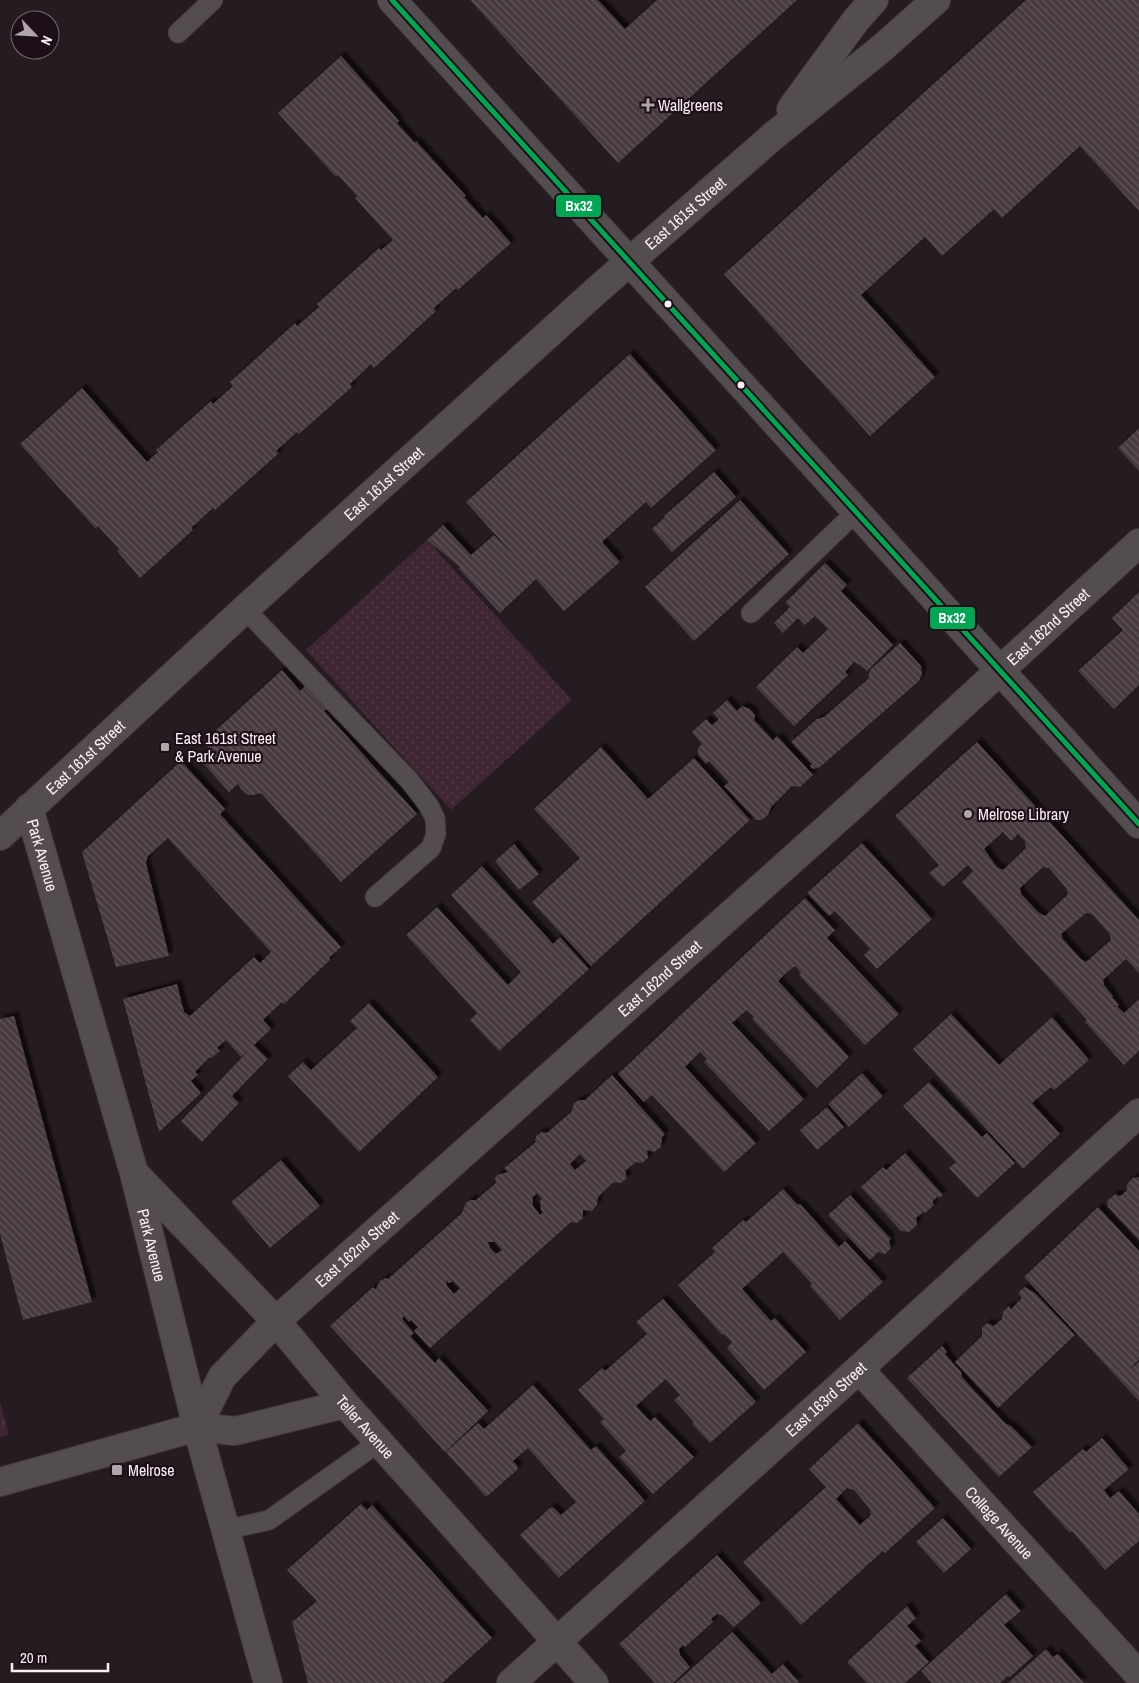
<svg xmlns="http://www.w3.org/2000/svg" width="1139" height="1683" viewBox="0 0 1139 1683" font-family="'Archivo Narrow',sans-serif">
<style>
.grass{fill:url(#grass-dots)}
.forest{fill:url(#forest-crowns)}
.building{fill:url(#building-back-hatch);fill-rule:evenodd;filter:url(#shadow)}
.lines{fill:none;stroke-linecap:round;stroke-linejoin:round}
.service-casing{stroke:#3f393c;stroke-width:21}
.minor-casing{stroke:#3f393c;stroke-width:30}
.secondary-casing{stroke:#3f393c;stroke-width:30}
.service{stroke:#544d50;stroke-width:19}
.minor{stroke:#544d50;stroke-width:28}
.secondary{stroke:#544d50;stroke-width:28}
.bus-1-casing{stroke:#1d0f17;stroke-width:9}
.bus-1{stroke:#00a651;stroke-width:5}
.poi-dot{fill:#afa5aa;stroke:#1d0f17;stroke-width:2}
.bus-dot{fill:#faeff5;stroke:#1d0f17;stroke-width:2}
.labels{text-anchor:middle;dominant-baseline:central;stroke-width:4.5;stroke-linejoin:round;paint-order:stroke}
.poi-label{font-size:16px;fill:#faeff5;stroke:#1d0f17;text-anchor:start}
.street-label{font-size:16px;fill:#faeff5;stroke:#1d0f17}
.line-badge{stroke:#1d0f17;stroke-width:2}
.badge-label{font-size:14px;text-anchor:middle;font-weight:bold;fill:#fff}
</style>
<defs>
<pattern id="grass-dots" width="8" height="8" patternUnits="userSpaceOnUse" patternTransform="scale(1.25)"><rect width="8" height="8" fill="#402634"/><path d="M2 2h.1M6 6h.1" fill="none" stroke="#533b48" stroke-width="1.8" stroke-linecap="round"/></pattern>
<pattern id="forest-crowns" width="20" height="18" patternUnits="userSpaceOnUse" patternTransform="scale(1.25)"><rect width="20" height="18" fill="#402634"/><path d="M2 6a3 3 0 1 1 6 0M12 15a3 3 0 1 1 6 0" fill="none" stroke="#533b48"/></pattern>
<pattern id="building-back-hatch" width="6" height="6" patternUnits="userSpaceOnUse" patternTransform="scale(1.25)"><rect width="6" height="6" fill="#463a40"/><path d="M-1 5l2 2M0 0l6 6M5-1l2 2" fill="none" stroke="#62575c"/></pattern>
<filter id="shadow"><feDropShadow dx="4.5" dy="-4.5" stdDeviation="1" flood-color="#0009"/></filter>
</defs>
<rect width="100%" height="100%" fill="#241c20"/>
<path class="grass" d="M427 540 572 700 451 810 306 650Z"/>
<path class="forest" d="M0 1402 9 1435 0 1437Z"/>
<path class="building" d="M470 0H598L625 29 657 0H797L618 163Z
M1026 0H1139V211L1080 146 1002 218 994 209 942 256 925 237 861 295 935 377 870 436 724 274Z
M341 56 399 121 397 123 415 143 416 141 466 196 464 197 483 218 486 215 511 243 458 290 456 288 434 308 436 311 374 368 371 364 350 384 352 387 299 434 297 432 276 451 279 453 215 510 213 508 191 528 193 530 140 578 117 551 119 549 98 526 96 529 20 444 82 388 147 462 158 452 156 450 211 401 213 404 233 386 230 382 295 323 297 326 319 307 317 304 379 248 381 250 393 240 355 198 357 196 338 175 336 177 278 113Z
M630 354 716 450 651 508 646 502 602 542 620 562 564 611 536 579 500 613 458 568 460 567 427 540 443 525 471 555 494 535 512 553 466 502Z
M1139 428V471L1118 448Z
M714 472 736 497 672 552 652 529 665 517 664 516Z
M740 500 789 554 694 641 645 587Z
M825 563 847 585 841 591 893 645 867 671 860 665 854 662 845 672 848 675 794 726 756 687 797 647 803 653 828 629 815 616 805 625 798 618 783 633 774 623 790 607 785 603Z
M1139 592V685L1114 709 1078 671 1123 630 1112 618Z
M900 643 921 666 922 674 919 681 820 767 813 769 810 766 812 764 791 742 817 719 824 717 868 679 870 670Z
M282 670 300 691 306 685 327 709 324 711 417 814 341 882 261 793 253 795H248L241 789 238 784 229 792 201 761 212 752 203 742Z
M727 700 737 711 742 706 750 709 755 715 754 720 773 740 777 736 813 775 800 787 792 786 771 807 768 815 762 820H756L724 786 729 782 709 761 706 764 698 755V748L702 744 692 732 706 719 712 725 719 719 713 713Z
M977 742 1139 920V973L1126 959 1103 980 1104 985 1113 996 1112 997 1119 1005 1117 1006 1124 1013 1139 999V1051L1124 1065 1085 1022 1087 1020 962 882 973 871 968 865 943 887 929 873 939 865 895 816ZM1003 832 1011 841 1018 834 1025 841 1026 848 1003 870 997 867 984 849ZM1043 867 1049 868 1066 888 1068 894 1045 916 1039 913 1021 894 1020 888ZM1086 913 1092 914 1109 933 1111 940 1086 962 1081 959 1063 939 1061 934Z
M601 747 648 799 694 758 750 820 591 966 532 902 580 858 534 809Z
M181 761 225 809 220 814 341 947 329 958 330 960 284 1004 282 1002 263 1020 271 1029 254 1045 268 1059 232 1096 239 1103 202 1142 181 1121 249 1050 241 1057 226 1040 217 1048 220 1051 211 1058 210 1057 195 1072 198 1075 191 1081 201 1093 159 1132 123 999 177 984 184 1012 190 1016 254 957 260 963 271 952 168 838 148 856 146 863 169 956 116 967 82 852Z
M862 843 932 919 877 969 864 955 870 949 835 911 829 916 807 893Z
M514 844 539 874 519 890 495 861Z
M482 866 553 944 560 937 589 969 499 1051 470 1020 477 1013 406 935 437 907 508 985 521 972 451 895Z
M805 898 835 930 827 938 899 1014 865 1045 799 975 801 973 795 966 786 973 778 981 849 1057 817 1088 752 1019 754 1017 747 1010 740 1016 732 1023 804 1099 769 1131 704 1062 707 1059 700 1052 685 1067 756 1143 724 1172 652 1095 644 1102 618 1074Z
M369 1003 438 1077 359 1152 288 1076 303 1062 311 1070 357 1028 350 1021Z
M951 1014 999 1065 1052 1017 1089 1060 1054 1090 1051 1087 1032 1103 1060 1134 1023 1169 913 1049Z
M14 1016 92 1302 23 1320 0 1234V1019Z
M862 1073 883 1096 849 1127 828 1104Z
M612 1075 665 1134 662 1137 661 1147 654 1152 647 1150 648 1158 642 1163 636 1162 625 1171 627 1178 621 1183 614 1182 604 1191 598 1197 597 1205 594 1208 592 1211 583 1210V1218L577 1223 571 1222 561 1231 430 1348 414 1331 418 1327 411 1320 409 1322 404 1316 402 1319 414 1333 410 1336 435 1363 439 1358 488 1411 445 1452 330 1326 373 1287 375 1290 380 1281 385 1278 388 1279 462 1213 466 1203 470 1200H476L496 1183 495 1178 497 1175 508 1172 504 1168 536 1142 535 1140 537 1135 542 1132 547 1133 572 1111 574 1103 579 1100H585ZM580 1154 586 1161 575 1170 570 1164ZM537 1193 542 1199 540 1201 541 1210 543 1212 540 1215 533 1206V1201L532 1198ZM488 1242H495L502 1250 496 1254 490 1248ZM446 1280 449 1283 453 1281 460 1288 454 1294 447 1286Z
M929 1082 982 1137 987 1133 1015 1163 977 1198 949 1168 956 1162 903 1106Z
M827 1107 844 1127 817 1150 800 1130Z
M905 1153 943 1195 939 1198 938 1196 932 1202 934 1205 925 1213 923 1212 916 1218 917 1225 909 1232 901 1231 861 1187 883 1167 886 1170Z
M281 1160 320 1206 270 1248 231 1202Z
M1139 1177V1240L1108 1207 1107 1201 1115 1194 1120 1196 1124 1193 1127 1190V1184L1133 1178Z
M783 1189 798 1205 800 1204 839 1247 845 1241 883 1282 840 1320 810 1286 812 1284 783 1252 742 1289 771 1321 775 1318 806 1352 764 1390 727 1348 732 1342 724 1334 722 1335 678 1285 715 1252 712 1248 743 1220 746 1222Z
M850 1195 891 1239 889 1241 891 1248 885 1254 878 1252 870 1260 828 1215Z
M1098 1207 1139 1251V1360L1127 1371 1139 1362V1401L1024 1277Z
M1025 1287 1035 1293 1075 1335 998 1408 955 1362 982 1336V1328L987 1323 994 1326 1002 1319 1003 1312 1009 1306 1011 1309 1022 1298 1018 1293Z
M663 1299 756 1402 710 1443 692 1424 694 1422 674 1400 680 1395 666 1379 636 1406 650 1421 655 1417 694 1457 653 1494 619 1457 626 1451 600 1422 604 1419 578 1390 602 1368 605 1371 647 1334 636 1322Z
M942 1346 947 1352 945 1354 961 1372 962 1377 968 1384 1006 1424 1011 1426 1032 1447 999 1477 907 1378Z
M533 1385 591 1450 596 1446 645 1501 559 1578 520 1535 551 1507 554 1508 561 1515 576 1502 528 1448 513 1461 518 1467 517 1470 486 1497 446 1452 478 1423 484 1429Z
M858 1423 935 1508 885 1553 883 1551 801 1625 743 1562 826 1487 809 1469ZM847 1488 854 1490 870 1509 871 1515 860 1525 836 1499Z
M1102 1438 1129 1469 1104 1490 1110 1498 1119 1491 1139 1514V1541L1105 1570 1072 1531 1070 1533 1033 1492 1083 1449 1086 1452Z
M361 1504 367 1510 372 1505 492 1638 442 1683H308L292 1622 317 1601 287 1570Z
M943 1518 971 1549 944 1573 916 1542Z
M717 1555 761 1603 734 1627 723 1616 717 1614 711 1619 713 1622 685 1647 683 1645 679 1649 680 1655 690 1667 673 1683H655L619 1644Z
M1006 1594 1021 1611 1004 1625 1033 1656 1010 1677 1008 1676 1000 1683H932L921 1671Z
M907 1606 916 1618 907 1626 921 1641 915 1646 929 1662 905 1683H867L847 1662Z
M732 1632 772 1674 783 1664 799 1682 797 1683H676Z
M1046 1649 1053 1657 1058 1654 1084 1683H1008Z"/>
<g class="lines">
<defs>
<path id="service" d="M178 33 213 0
M245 609 327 695 410 781 429 806 435 818 436 834 431 848 375 897
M751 613 856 512
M225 1530 269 1520 379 1442"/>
<g id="minor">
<path d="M392 0C642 273 890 550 1139 824"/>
<path id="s1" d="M29 808 134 1173 197 1427 268 1683"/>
<path id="s2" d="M135 1174 276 1321 345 1404 594 1683"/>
<path id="s3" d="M859 1369 1139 1675"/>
<path id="s4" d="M197 1427 222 1377 276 1321 851 807 1139 543"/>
<path d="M0 1482 197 1427 235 1431 345 1404"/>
<path id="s5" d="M511 1683 859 1369 1139 1113"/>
</g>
<g id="secondary">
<path d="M791 109 856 20 874 0"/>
<path id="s6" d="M0 836 245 609 596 291 772 137 882 48 936 0"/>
</g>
</defs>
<use href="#service" class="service-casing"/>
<use href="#minor" class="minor-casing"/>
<use href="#secondary" class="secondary-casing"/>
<use href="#service" class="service"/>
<use href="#minor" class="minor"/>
<use href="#secondary" class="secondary"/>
<defs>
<path id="bus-1" d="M392 0 1139 824"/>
</defs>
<use href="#bus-1" class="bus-1-casing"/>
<use href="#bus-1" class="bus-1"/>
</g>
<g class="poi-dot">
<path d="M645.5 97.5h5v5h5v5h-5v5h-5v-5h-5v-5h5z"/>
<rect x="160" y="742" width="10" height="10" rx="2.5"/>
<circle cx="968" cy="814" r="5"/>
<rect x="111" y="1464" width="12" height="12" rx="2.5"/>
</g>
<g class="bus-dot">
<circle cx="668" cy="304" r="4.5"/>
<circle cx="741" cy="385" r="4.5"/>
</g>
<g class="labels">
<g class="poi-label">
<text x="658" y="105">Wallgreens</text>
<text x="175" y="738">East 161st Street<tspan x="175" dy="18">&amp; Park Avenue</tspan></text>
<text x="978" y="814">Melrose Library</text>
<text x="128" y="1470">Melrose</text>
</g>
<g class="street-label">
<text stroke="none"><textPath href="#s6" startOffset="926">East 161st Street</textPath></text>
<text stroke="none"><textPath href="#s6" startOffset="521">East 161st Street</textPath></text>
<text stroke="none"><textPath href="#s4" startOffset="1172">East 162nd Street</textPath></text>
<text stroke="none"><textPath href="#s6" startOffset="116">East 161st Street</textPath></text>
<text stroke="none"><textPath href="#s1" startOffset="49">Park Avenue</textPath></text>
<text stroke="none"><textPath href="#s4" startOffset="648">East 162nd Street</textPath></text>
<text stroke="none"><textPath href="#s1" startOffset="454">Park Avenue</textPath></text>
<text stroke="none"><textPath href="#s4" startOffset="242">East 162nd Street</textPath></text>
<text stroke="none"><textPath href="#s5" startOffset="424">East 163rd Street</textPath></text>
<text stroke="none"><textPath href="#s2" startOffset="342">Teller Avenue</textPath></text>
<text stroke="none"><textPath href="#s3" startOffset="208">College Avenue</textPath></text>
</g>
</g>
<g class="line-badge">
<rect x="555" y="194" width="47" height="24" rx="5" fill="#00a651"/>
<rect x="929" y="606" width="47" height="24" rx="5" fill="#00a651"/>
</g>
<g class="badge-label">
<text x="579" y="211">Bx32</text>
<text x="952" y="623">Bx32</text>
</g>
<g transform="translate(35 35) rotate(115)"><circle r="24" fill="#1d0f17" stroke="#756970"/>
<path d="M0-4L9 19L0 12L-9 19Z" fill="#afa5aa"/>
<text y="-8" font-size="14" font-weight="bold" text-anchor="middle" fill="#faeff5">N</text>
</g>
<path d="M12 1663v8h96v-8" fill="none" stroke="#faeff5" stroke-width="2.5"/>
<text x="20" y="1663" font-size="15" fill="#faeff5" stroke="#1d0f17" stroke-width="4" paint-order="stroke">20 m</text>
</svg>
